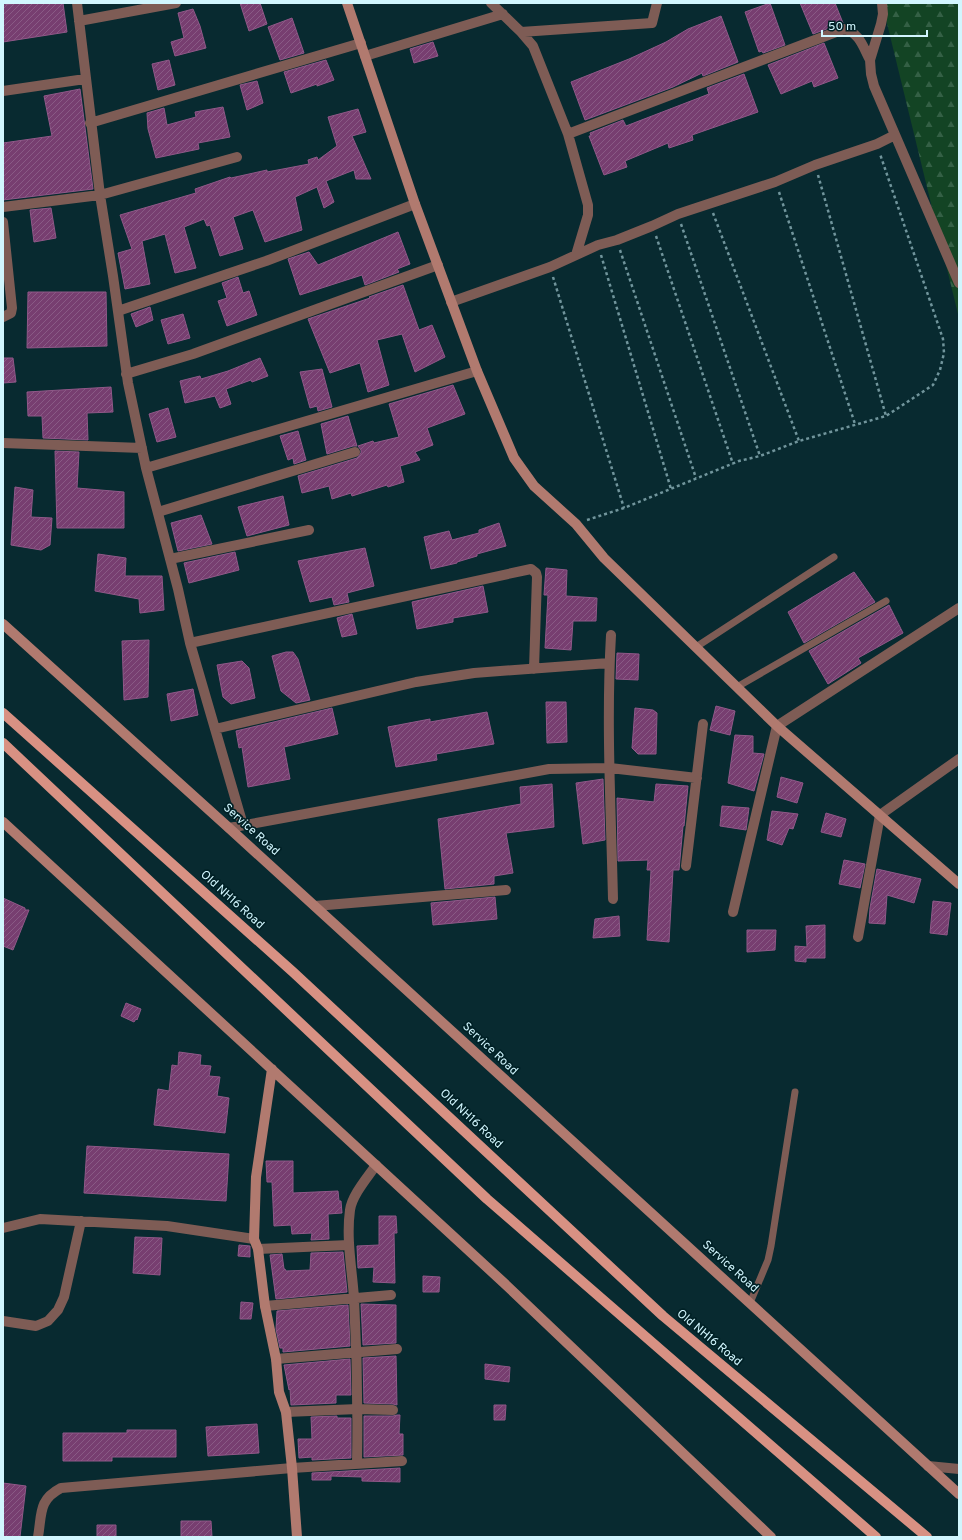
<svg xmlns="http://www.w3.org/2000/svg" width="962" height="1540" viewBox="0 0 962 1540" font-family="Overpass,sans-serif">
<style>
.forest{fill:url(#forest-firs)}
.building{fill:url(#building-hatch);stroke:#905888}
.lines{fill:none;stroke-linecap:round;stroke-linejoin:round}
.path{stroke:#71959c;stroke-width:2.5;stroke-dasharray:3 3;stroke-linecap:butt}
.lane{stroke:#7e5c55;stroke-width:7}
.street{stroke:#7e5c55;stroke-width:10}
.secondary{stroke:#b17a6f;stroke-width:10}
.primary{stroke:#d89183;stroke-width:10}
.labels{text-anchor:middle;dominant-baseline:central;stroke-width:3.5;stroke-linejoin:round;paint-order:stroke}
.street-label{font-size:12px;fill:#d1f6fe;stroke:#002126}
</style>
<defs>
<pattern id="forest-firs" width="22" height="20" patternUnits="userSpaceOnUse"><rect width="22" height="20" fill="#134424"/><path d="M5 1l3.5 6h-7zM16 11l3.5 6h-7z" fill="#346045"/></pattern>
<pattern id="building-hatch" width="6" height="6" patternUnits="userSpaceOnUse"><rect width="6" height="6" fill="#773e70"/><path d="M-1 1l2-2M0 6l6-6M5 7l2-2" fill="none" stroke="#895a85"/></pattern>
</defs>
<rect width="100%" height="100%" fill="#082a30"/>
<path class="forest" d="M882 3H959V318Z"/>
<path class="building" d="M19 3H63L67 32 3 42V5Z
M240 3H260L267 24 249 31Z
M770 3 785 45 763 53 762 51 759 52 745 12Z
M800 3H835L843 23 813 34Z
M193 9 200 26 206 48 175 56 171 42 184 38 178 13Z
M721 16 738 62 703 76 702 73 673 87 585 120 571 82 629 59 666 42 688 29Z
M292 18 304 53 280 60 268 27Z
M433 42 438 56 414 63 410 49Z
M824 43 838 78 814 87 812 81 781 94 768 65Z
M169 60 175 85 158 90 152 64Z
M326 60 334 80 317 86V84L291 93 284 72Z
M744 74 758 112 692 135 693 140 669 148 668 143 625 161 627 167 604 175 589 136H591L590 133 623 120 626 126 709 94 707 88Z
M257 81 263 103 247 110 240 85Z
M80 89 93 189 3 200V143L52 136 44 96Z
M223 107 230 137 198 143 199 149 156 158 148 129 147 113 164 108 167 125 196 117 195 112Z
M358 109 366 132 352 136 371 179H356L354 170 326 181 334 202 324 208 317 187 295 197 302 230 265 242 253 210 233 217 243 249 220 256 210 225 207 226 204 219 184 227 196 268 175 273 165 234 142 241 150 284 125 289 118 253 132 249 120 215 196 193 195 189 230 177 231 178 267 170V172L309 164 308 160 317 157 318 160 337 146 328 117Z
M51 208 56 238 34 242 30 210Z
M398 232 410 264 397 269 399 272 365 285 362 275 300 295 288 259 309 252 318 265Z
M238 277 243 293 249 291 257 315 227 326 218 301 227 298 222 283Z
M403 285 419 330 432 325 445 357 415 372 402 334 377 340 389 385 368 392 360 363 330 373 308 319 370 298 369 297Z
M28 292H106L107 346 27 348Z
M150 307 153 320 136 327 131 314Z
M183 314 190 338 168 344 161 320Z
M3 358H13L16 382 3 383Z
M260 358 268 376 252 382 251 380 226 389 231 404 220 408 215 396 185 403 180 381 200 376 201 379 228 371Z
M322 369 332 407 318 411 317 406 310 408 300 372Z
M453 385 465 414 427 428 433 445 415 452 420 460 400 466 404 482 388 487 387 485 352 496 351 493 332 499 329 486 302 493 298 476 357 458 361 453V450L358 446 373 441 374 443 399 437 389 404Z
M111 387 113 412 87 413 88 440 43 438 42 416H28L27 392Z
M168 408 176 437 157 442 149 414Z
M348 416 357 446H353L327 454 321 424Z
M298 431 306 460 294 464 293 458 288 460 280 436Z
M55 451 79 452 77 488 124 492V528H57Z
M15 487 33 490 31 517 52 518 50 545 41 550 11 545Z
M283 496 289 525 247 536 238 507Z
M201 515 212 544 178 551 171 523Z
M499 523 506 546 477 554V556L457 562V563L431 569 424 537 449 531 452 540 479 533V530Z
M365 548 374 586 347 593 349 602 334 605 332 597 310 602 298 561Z
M235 552 239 570 189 583 184 563Z
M98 554 126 558 125 576H162L164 610 140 613 139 599 95 591Z
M546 568 567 570 566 596 597 598 596 621H573L571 650 545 648 548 595H544Z
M854 572 875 602 804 643 788 612Z
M483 586 488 612 453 618V622L417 629 412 602Z
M889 605 903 633 858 658 861 663 828 684 809 651Z
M352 614 357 634 342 637 337 618Z
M149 640 148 697 124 700 122 641Z
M286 652H293L298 659 310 700 296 703 281 691 272 656Z
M617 653 639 654 638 680 616 679Z
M242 661 249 668 255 698 231 704 223 697 217 665Z
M193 689 198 715 171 721 167 694Z
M546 702H566L567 742 547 743Z
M716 706 735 711 730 735 710 730Z
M332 708 338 734 284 747 290 779 248 787 242 747 239 748 236 731Z
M635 708 653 710 657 713 656 754H638L632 748Z
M487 712 494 744 436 754 437 760 396 767 388 727 430 719V722Z
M735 735 753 736V753L764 754 754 791 728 783Z
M781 777 803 783 797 803 777 797Z
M603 779 605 840 583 844 576 783Z
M552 784 554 827 506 833 513 873 494 876V884L445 889 438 819 521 804 520 787Z
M656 784 688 786 684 826H683L679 870H673L669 942 647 940 651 870H647L648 860 618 861 617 798 654 802Z
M722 806 749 808 746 830 720 826Z
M772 811 798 814 793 829 789 828 782 845 767 840Z
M826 813 846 819 841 837 821 832Z
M844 860 865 864 860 888 839 884Z
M877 869 921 879 914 903 887 895 885 924 869 923 870 908Z
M495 897 497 919 433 925 431 903Z
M3 898 25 908V910H29L13 950 3 946Z
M933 901 951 903 947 935 930 933Z
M619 916 620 936 593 938 595 919Z
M825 925V958H806V962L795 961V946L807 947 806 926Z
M747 930H776L775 950 747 952Z
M126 1003 141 1009 137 1020 136 1019 134 1022 121 1016Z
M179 1052 201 1055 200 1065 211 1066 209 1076 220 1077 217 1096 229 1098 225 1133 154 1125 158 1089 169 1091 172 1065 178 1066Z
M87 1146 229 1154 226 1201 84 1193Z
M266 1161H293V1193L338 1191 339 1201H341L342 1213 328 1214 329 1239 311 1240 312 1233 292 1234 291 1225 274 1226 272 1182H267Z
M379 1216H396L397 1233H394L395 1283 373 1282 374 1267 358 1268 357 1246 379 1245Z
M135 1237 162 1238 160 1275 133 1273Z
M239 1245 250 1246V1257L238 1256Z
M343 1252 347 1292 276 1299 270 1255 282 1254 284 1269H285L286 1271 310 1270 311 1253Z
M423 1276 440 1277 439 1292H423Z
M241 1302 253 1303 251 1319H240Z
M361 1304 396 1305V1343L363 1345Z
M348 1305 350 1346 283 1352V1348H280L276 1329 277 1311Z
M396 1356 397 1405 393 1404 364 1403 363 1358Z
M350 1359 351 1395H336V1403L291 1405 290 1389 289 1390 284 1365Z
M485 1364 510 1367 509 1382 485 1379Z
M494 1405H506L505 1420H494Z
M397 1415H400L399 1434H403V1455L364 1457V1416H393Z
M337 1416V1418H351V1458L312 1460V1457L299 1458 298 1439H312L311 1417Z
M257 1424 259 1453 208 1456 206 1427Z
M127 1430H176V1457H112V1461H63V1433H127Z
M400 1468V1482L362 1481V1477L331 1476V1480H312V1473Z
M3 1483 26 1486 20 1537H3Z
M181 1521H211L212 1537H181Z
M97 1525H116V1537H97Z"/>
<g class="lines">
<path class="path" d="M818 175 886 416
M779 192 855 424
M713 213 799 441
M681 224 760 456
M656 236 733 464
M620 250 696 478
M601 255 671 489
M553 277 624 508
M587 520 624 508 739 461 760 456 799 441 886 416 933 385 940 370 944 353 943 339 880 154"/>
<path class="lane" d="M696 647 834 557
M737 687 886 601
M750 1303 768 1260 771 1246 795 1092"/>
<path class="street" d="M77 3 100 195 113 276 128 383 146 468 178 589 190 643 243 825
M491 3 521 32 533 46 568 134 588 205V215L576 255
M882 3 883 14 881 24 870 60 871 74 874 86 959 283
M79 21 176 3
M521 32 652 23 657 3
M365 56 503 14
M3 91 85 79
M90 123 361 43
M568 134 844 29C860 33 863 47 870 60
M3 207 100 195 237 157
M3 222 12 308 11 313 3 317
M451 302 550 267 598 245 617 240 652 226 678 214 775 182 815 165 877 144 895 135
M118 311 266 261 415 204
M126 374 193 354 438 265
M3 443 142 448
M146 468 477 371
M158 512 355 452
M170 559 309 530
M611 635C606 722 611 811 613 899
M190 643 531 569 536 573 537 577 534 669
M215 729 416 682 474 673 609 663
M229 828 549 769 610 768 697 778
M686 866 703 724
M315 906 506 890
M733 912 777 726 959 608
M858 937 880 815 959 759
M3 1228 40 1219 167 1226 254 1239
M258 1249 349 1245
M265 1306 391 1295
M3 1321 36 1326 48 1321 58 1310 64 1297 81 1221
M276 1359 397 1349
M286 1412 358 1409 393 1410
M357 1463C358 1408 357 1353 354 1298 352 1269 346 1239 350 1210 352 1195 368 1177 376 1165
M928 1466 959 1469
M38 1537C42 1514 38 1500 61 1488L292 1468 402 1461"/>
<path class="secondary" d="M347 3 415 204 477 371 514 458 534 486 576 524 604 558 777 726 959 884
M3 624 229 828 959 1494
M3 822 504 1283 771 1537
M272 1069 256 1177 254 1239 258 1249 265 1306 276 1359 279 1392 286 1412 292 1468 297 1537"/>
<path class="primary" d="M3 713 293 972 663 1316 927 1537
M3 743 487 1199 876 1537"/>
</g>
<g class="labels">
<g class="street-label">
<text transform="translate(251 830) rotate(42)">Service Road</text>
<text transform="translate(232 900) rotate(42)">Old NH16 Road</text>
<text transform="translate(490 1049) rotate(43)">Service Road</text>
<text transform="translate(471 1119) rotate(43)">Old NH16 Road</text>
<text transform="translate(730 1267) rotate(42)">Service Road</text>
<text transform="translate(709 1338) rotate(40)">Old NH16 Road</text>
</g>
</g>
<rect width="962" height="1540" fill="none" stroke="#d1f6fe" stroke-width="8"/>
<path d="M822 30v6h105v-6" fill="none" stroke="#d1f6fe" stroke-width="2"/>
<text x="828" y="30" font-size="12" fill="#d1f6fe" stroke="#002126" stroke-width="3" paint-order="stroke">50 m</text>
</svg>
